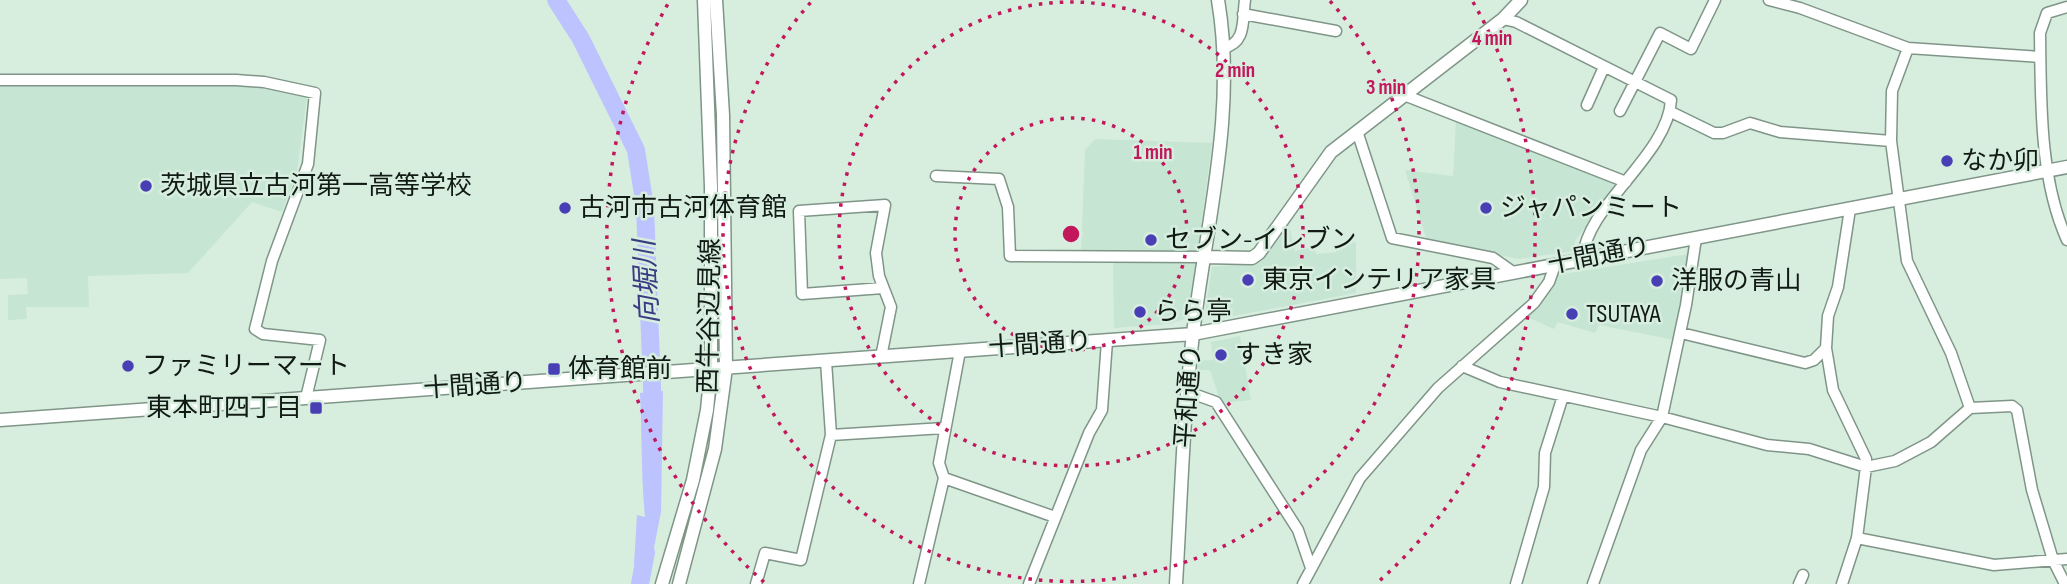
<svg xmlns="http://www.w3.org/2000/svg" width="2067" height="584" viewBox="0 0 2067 584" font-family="'Sofia Sans Condensed','Noto Sans JP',sans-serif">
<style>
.built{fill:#c6e5d2}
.water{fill:#bdc3ff}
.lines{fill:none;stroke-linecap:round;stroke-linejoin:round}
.river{stroke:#bdc3ff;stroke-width:18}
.minor-casing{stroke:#7f9587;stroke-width:13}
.tertiary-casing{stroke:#7f9587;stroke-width:15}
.minor{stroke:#fff;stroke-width:10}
.tertiary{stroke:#fff;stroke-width:12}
.ring{fill:none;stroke:#c2185b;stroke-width:3.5;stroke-dasharray:3.5 7}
.poi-dot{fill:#483fb5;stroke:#d7eedf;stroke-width:2.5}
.labels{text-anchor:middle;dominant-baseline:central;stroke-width:5;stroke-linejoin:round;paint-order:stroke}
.poi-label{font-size:26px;fill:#121a15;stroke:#d7eedf;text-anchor:start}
.street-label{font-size:26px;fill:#121a15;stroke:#d7eedf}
.water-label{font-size:28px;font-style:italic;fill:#3b3b81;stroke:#d7eedf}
.centre{fill:#c2185b;stroke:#d7eedf;stroke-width:3.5}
.ring-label{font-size:21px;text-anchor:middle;font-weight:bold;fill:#c2185b;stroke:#d7eedf;stroke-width:5;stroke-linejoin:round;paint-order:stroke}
</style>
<rect width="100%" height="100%" fill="#d7eedf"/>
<path class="built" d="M0 81 250 84 307 97 297 171 282 212 252 202 188 273 88 276 89 307H26L27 319 8 320V295L28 294 27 278 0 279Z
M1456 120 1618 185 1575 241 1574 251 1519 259 1427 241 1405 170 1453 176Z
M1095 139 1212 143 1198 252 1081 255 1085 150Z
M1288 221 1295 251 1314 247 1316 254 1336 252 1337 245 1356 242V293L1212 320 1205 312 1212 267 1252 263 1267 254Z
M1688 254 1674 340 1599 325 1595 333 1558 322 1554 329 1525 316 1544 298 1557 275Z
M1194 260 1197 263 1185 319 1170 324 1114 328 1113 262Z
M1240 336 1251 400 1221 403 1210 370H1196V361L1213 360 1211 342Z"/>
<path class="water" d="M663 391 661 512 649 573 641 576 634 564 637 515 645 517C641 476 642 434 640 393Z"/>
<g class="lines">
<path class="river" d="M556 0 581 39 636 150 645 207 653 413
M640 584 646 552"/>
<defs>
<path id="minor" d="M1769 0 1800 8 1908 48 2040 57
M2067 7 2047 13 2040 33C2041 99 2039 178 2067 240
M1243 14 1336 31
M1503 19 1516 22 1671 100C1668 156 1584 207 1583 259
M1223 48C1247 43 1242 20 1245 0
M1908 48 1892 91 1891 141 1907 261 1951 353 1970 408 2012 406 2017 410 2032 490 2053 560 2065 584
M0 80H236L264 82 315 93 308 164 272 261 255 329 263 334 320 340 306 398
M1404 95 1626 182
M1587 105 1604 67
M1620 111 1660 33 1691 49 1715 0
M1671 112 1714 133H1723L1750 123 1780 132 1891 141
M1357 131 1392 238 1493 258 1513 272
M936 176 999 179 1008 207 1010 256 1204 257
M1681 333 1805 363 1814 360 1826 348
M881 357 891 307 879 276 876 253 885 205 799 211 802 294 883 288
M826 361 831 435 944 428
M1462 366 1500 382 1662 417 1767 445 1809 449 1866 467 1895 461 1931 442 1970 408
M1188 392 1216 402 1298 530 1311 568
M944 478 1055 517
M1857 538 1994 565 2067 559
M756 584 765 553 801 560 831 435
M919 584 944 478 939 463 960 351
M1029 584 1089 433 1102 410 1107 341
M1303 584 1360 478 1438 388 1534 303 1549 282 1555 265
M1516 584 1544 487 1545 453 1563 396
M1593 584 1641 450 1662 417 1686 305 1696 238
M1799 584 1803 575
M1842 584 1857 538 1866 467V459L1833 390 1826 348 1828 316 1838 287 1850 209"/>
<path id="tertiary" d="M1204 257 1252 258 1259 253 1331 152 1503 19 1521 0
M0 420 1193 334 2067 167
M662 584 693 480 707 410 711 369V187L704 0
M679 584 715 449 726 368 723 115 716 0
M1176 584C1181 501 1183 417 1193 334 1206 223 1237 112 1218 0"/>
</defs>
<use href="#minor" class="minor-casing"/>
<use href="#tertiary" class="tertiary-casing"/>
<use href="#minor" class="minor"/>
<use href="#tertiary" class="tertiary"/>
</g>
<g class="ring">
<circle cx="1071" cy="234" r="116"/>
<circle cx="1071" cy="234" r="232"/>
<path d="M1330 1A348 348 0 1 1 812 1"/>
<path d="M764 582A464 464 0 0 1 669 2M1473 2A464 464 0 0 1 1378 582"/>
</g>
<g class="poi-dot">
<circle cx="1947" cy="161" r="7"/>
<circle cx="146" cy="186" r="7"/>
<circle cx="565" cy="208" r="7"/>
<circle cx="1486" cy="208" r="7"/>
<circle cx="1151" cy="240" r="7"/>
<circle cx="1248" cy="280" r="7"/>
<circle cx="1657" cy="281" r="7"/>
<circle cx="1140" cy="312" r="7"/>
<circle cx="1572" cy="314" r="7"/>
<circle cx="1221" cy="355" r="7"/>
<circle cx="128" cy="366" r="7"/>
<rect x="547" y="362" width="14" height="14" rx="3.5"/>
<rect x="309" y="401" width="14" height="14" rx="3.5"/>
</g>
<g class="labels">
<g class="poi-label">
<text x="1961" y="161">なか卯</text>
<text x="160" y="186">茨城県立古河第一高等学校</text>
<text x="579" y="208">古河市古河体育館</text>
<text x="1500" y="208">ジャパンミート</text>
<text x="1165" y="240">セブン-イレブン</text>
<text x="1262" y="280">東京インテリア家具</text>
<text x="1671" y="281">洋服の青山</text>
<text x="1154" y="312">らら亭</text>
<text x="1586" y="314">TSUTAYA</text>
<text x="1235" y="355">すき家</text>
<text x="142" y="366">ファミリーマート</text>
<text x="568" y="369">体育館前</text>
<text x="302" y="408" text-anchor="end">東本町四丁目</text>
</g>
<g class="street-label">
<text transform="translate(1599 256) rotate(-11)">十間通り</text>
<text transform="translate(710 316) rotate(-89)">西牛谷辺見線</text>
<text transform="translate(1040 345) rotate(-4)">十間通り</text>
<text transform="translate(475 386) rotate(-4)">十間通り</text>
<text transform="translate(1189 396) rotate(-86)">平和通り</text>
</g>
<g class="water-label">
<text transform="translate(647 282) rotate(-93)">向堀川</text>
</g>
</g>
<circle cx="1071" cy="234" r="10" class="centre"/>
<g class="ring-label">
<text x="1492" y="45">4 min</text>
<text x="1235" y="77">2 min</text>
<text x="1386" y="94">3 min</text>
<text x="1153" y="159">1 min</text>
</g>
</svg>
